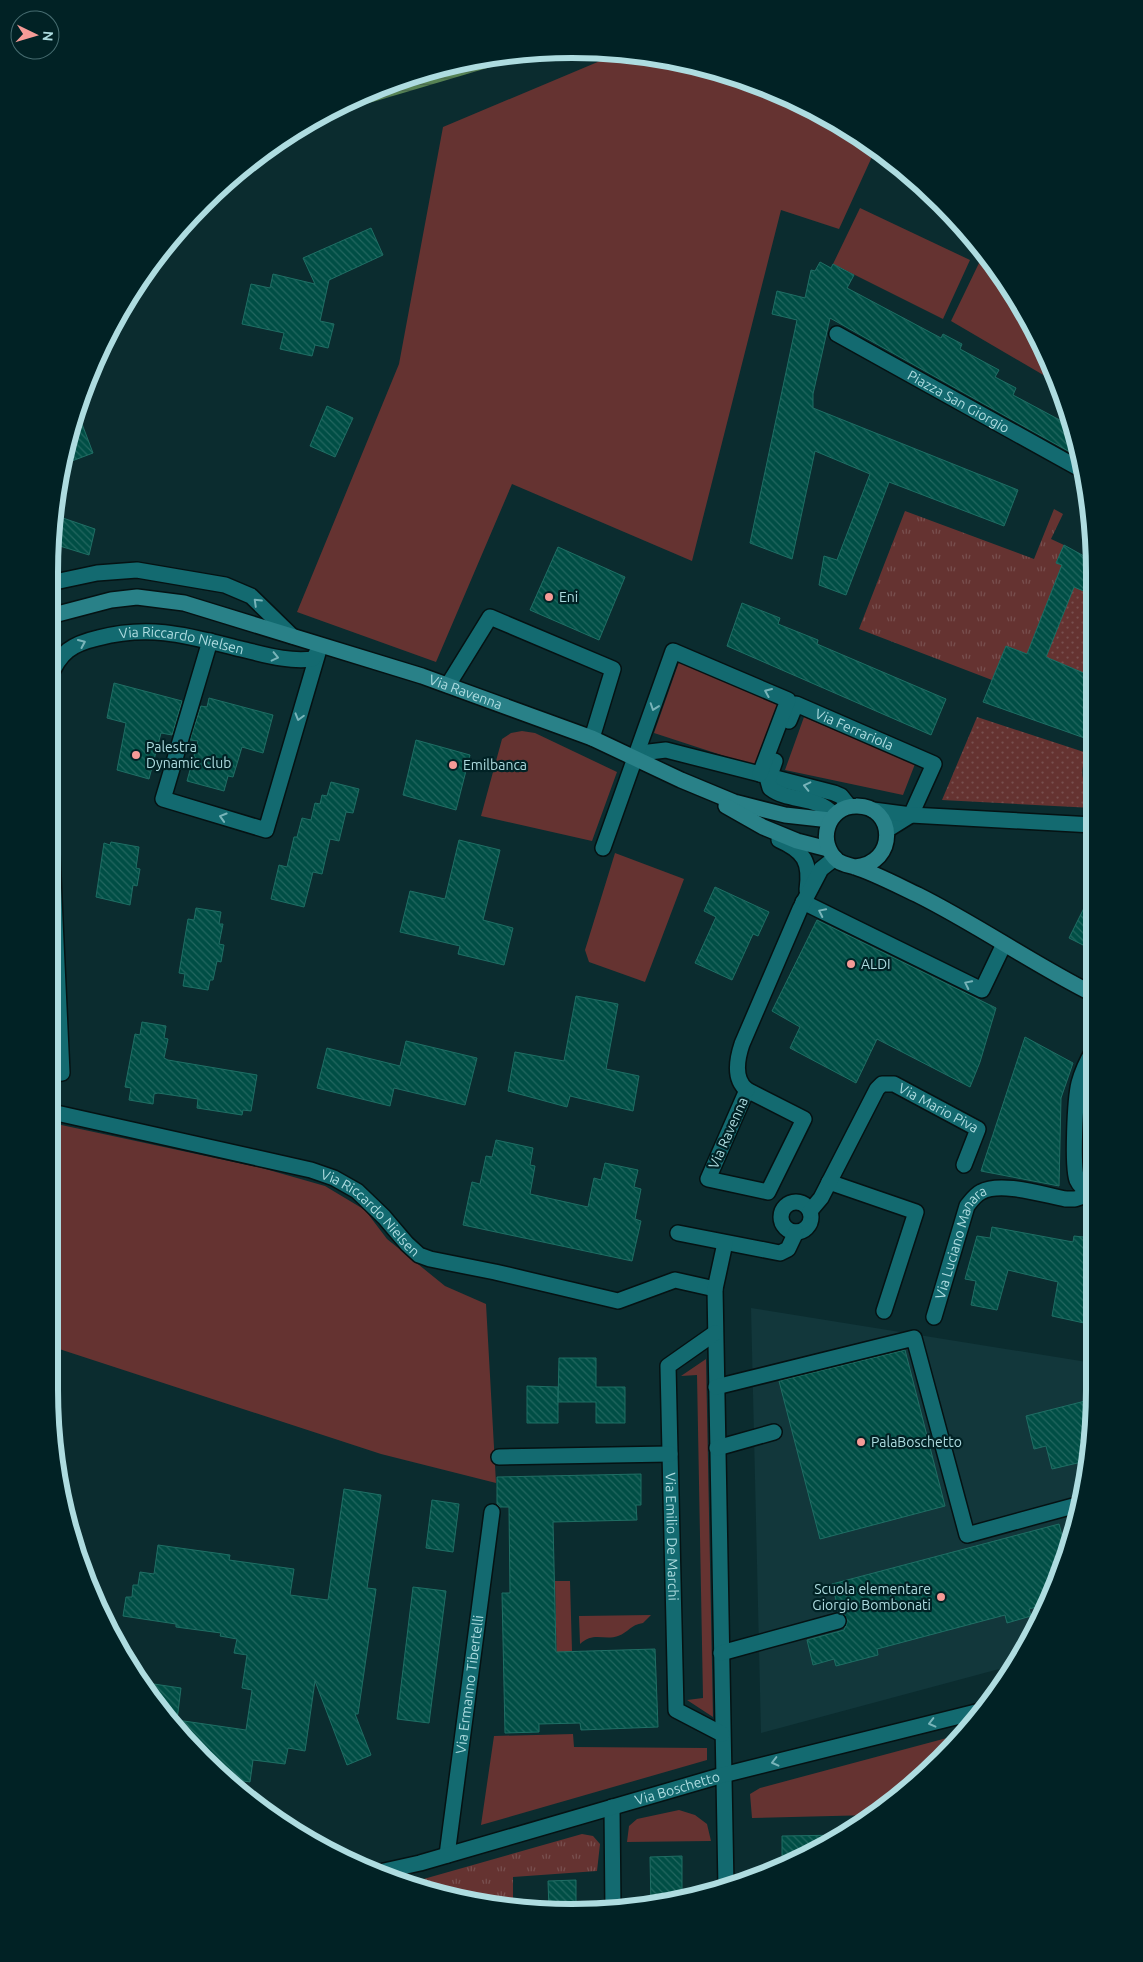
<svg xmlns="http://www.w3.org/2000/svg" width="1143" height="1962" viewBox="0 0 1143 1962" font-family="Ubuntu,sans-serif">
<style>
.built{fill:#12373b}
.grass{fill:#653331}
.park{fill:url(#park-tufts)}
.garden{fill:url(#garden-dots)}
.water{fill:url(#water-rules)}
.building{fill:url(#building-back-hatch);stroke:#1f6e64}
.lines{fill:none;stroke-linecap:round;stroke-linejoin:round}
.minor-casing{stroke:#051213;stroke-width:18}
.major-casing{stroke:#051213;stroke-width:18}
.minor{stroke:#136a70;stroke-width:15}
.major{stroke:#298188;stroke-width:15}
.oneway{stroke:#78b4b9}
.poi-dot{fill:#f59b97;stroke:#012225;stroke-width:2}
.labels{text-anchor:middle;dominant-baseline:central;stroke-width:4.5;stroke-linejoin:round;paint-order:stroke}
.street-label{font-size:14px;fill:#aedce0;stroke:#012225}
.poi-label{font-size:14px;fill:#aedce0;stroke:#012225;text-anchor:start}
.rim{fill:none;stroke:#aedce0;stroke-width:6}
</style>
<defs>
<pattern id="park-tufts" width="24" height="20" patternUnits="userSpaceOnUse" patternTransform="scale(1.25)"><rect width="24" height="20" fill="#653331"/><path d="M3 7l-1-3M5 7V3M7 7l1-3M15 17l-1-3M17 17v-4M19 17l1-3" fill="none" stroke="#78504f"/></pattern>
<pattern id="garden-dots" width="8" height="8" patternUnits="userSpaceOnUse" patternTransform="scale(1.25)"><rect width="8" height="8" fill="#653331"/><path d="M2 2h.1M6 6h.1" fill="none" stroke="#78504f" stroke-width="1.8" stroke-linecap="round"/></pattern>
<pattern id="water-rules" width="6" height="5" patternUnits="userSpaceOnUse" patternTransform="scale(1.25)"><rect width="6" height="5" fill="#578354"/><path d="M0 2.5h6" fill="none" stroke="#49694d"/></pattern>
<pattern id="building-back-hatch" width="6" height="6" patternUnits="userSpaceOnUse" patternTransform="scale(1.25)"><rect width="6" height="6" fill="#004e45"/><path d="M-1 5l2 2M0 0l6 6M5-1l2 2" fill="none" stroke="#236760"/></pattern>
</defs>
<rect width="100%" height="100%" fill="#0b2c2f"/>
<path class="built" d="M751 1308 1093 1363V1425L1066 1559 1014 1665 761 1733Z"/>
<path class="grass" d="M619 53 673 59 771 88 862 137 876 148 839 229 781 210 692 561 512 484 436 662 297 612 399 364 443 127Z
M860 208 970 260 943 319 833 264Z
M980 261C1017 282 1040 345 1057 383L951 321Z
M679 662 781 706 758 767 654 733Z
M804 717 915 764 903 795 785 770Z
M522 731 535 733 617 772 592 841 481 816 502 739 511 733Z
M615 853 684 879 645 982 589 962 585 950Z
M52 1123 262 1168 325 1186 365 1210 387 1239 445 1286 486 1304 496 1483 381 1454 53 1347Z
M706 1359 713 1717 687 1700 703 1698 697 1375 681 1376Z
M555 1581H570L572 1651H576L577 1716H558Z
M651 1615 643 1623C630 1625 629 1632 618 1636 604 1641 594 1631 580 1644L579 1616Z
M573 1734 574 1747 707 1748V1760L481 1825 494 1736Z
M958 1735 916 1784 873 1815 752 1818 750 1794 760 1788Z
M679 1810 695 1815 707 1824 711 1841 627 1842 629 1826 637 1819Z"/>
<path class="park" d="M1054 509 1063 514 1051 539 1064 545 1056 563 1062 565 1027 654 1006 646 992 680 859 629 905 511 1034 559Z
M582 1834 593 1836 600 1844 597 1871 513 1877V1909H504L436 1895 406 1884Z"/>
<path class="garden" d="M1074 587 1093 595V677L1046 657Z
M977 717 1087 753C1081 768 1079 782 1093 794V808L942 800Z"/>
<path class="water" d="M541 52 312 120 371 89 469 59Z"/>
<path class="building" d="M371 228 383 255 329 280 320 321 334 324 328 348 315 345 312 356 280 349 284 333 242 324 251 284 270 288 273 274 315 284 303 258Z
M820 262 831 268 833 264 854 275 847 288 941 338 943 334 962 344 960 349 999 370 995 377 1016 388 1013 395 1071 426 1077 456 830 318 813 394V408L1018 490 1004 526 889 482 846 595 819 585 824 556 837 560 870 474 815 451 792 559 750 543 797 320 772 314 777 291 805 298 811 270 815 271Z
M327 406 353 418 335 457 310 446Z
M76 408 93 453 64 464 69 439Z
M54 515 95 529 89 555 50 543Z
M1064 545 1093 561V595L1074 587 1046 657 1093 677V741L983 702 1006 646 1027 654 1062 565 1056 563Z
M558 547 625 577 599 640 530 610Z
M742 603 780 618 778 624 818 640 817 644 946 699 931 735 727 646Z
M114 683 182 701 172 735 161 733 149 779 117 770 126 723 107 718Z
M209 698 273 715 263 753 242 747 233 777 228 776 224 791 187 781 198 741 190 740 201 706 207 707Z
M416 740 470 755 456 810 403 795Z
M331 782 359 789 353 813 346 812 339 841 330 839 322 874 313 872 304 907 271 899 279 865 287 867 294 837H297L302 818 311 820 315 803 320 804 322 795 327 796Z
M459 840 500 850 483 920 513 928 504 965 458 954 460 946 400 932 410 891 445 899Z
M111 842 139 847 136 868 140 869 137 886 133 885 130 905 96 897 104 843 110 845Z
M715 887 769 912 758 936 753 934 732 980 695 963 716 917 704 911Z
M1093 890V950L1069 938Z
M196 908 221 912 219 924H223L219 944 224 945 221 962 217 961 213 980H210L208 990 183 986 185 974 179 973 188 919 194 920Z
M817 920 996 1008 980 1062 970 1087 877 1039 856 1083 790 1048 800 1027 772 1011Z
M576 996 618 1004 606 1069 639 1076 633 1111 570 1096 567 1107 508 1091 515 1052 564 1061Z
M142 1022 166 1026 164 1038 168 1039 164 1058 168 1060 257 1075 251 1111 243 1110 242 1115 197 1108 198 1099 158 1093 154 1094 153 1104 129 1100 131 1088 125 1087 135 1034 140 1035Z
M1025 1037 1073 1063 1061 1098 1059 1186 981 1171Z
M406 1041 477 1058 465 1105 394 1088 390 1106 317 1088 327 1048 400 1066Z
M496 1140 533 1148 530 1165 535 1166 530 1194 588 1207 594 1178 601 1180 605 1163 638 1170 634 1187 641 1189 635 1219 641 1221 632 1261 463 1225 472 1182 480 1184 486 1156 492 1157Z
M992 1227 1073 1242 1074 1236 1093 1238V1286L1084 1323 1052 1316 1058 1282 1008 1270 997 1310 971 1305 976 1281 965 1279 977 1236 990 1238Z
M905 1350 945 1506 820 1539 779 1381Z
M559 1358H596V1387H625V1423H596V1402H558Z
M527 1386 558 1387V1423H527Z
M1093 1399V1425L1086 1461 1052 1469 1046 1446 1034 1449 1026 1416Z
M641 1474V1505H636L637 1520 553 1522 556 1652 655 1649 658 1727 581 1730 580 1723 539 1724V1732L505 1733 502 1593H510L509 1507H500L497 1504V1477Z
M344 1489 381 1495 367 1588 376 1589 358 1714H355L371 1755 347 1765 315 1681 305 1751 288 1748 285 1764 253 1760 250 1782 223 1778 202 1760 157 1708 140 1682 181 1688 177 1720 246 1730 252 1690 242 1688 247 1655 234 1653 237 1639 220 1636 221 1633 176 1627V1624L123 1616 126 1597H132L133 1585H138L140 1572 154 1574 158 1545 230 1555 229 1560 294 1569 290 1595 328 1600Z
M432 1500 459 1504 453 1552 426 1548Z
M1059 1524 1062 1535 1072 1533 1066 1559 1044 1605 1029 1609 1031 1616 1007 1623 1005 1615 877 1649 878 1655 836 1666 834 1659 813 1665 807 1640 844 1630 847 1623 845 1615 839 1612 832 1584Z
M413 1587 446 1591 429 1723 397 1719Z
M845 1835 833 1843 782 1868V1836Z
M682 1856V1901L651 1906 650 1857Z
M576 1880V1911L549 1910 548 1881Z"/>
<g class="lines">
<defs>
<g id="minor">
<path id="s1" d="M837 334 1080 469"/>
<path d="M50 583 97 573 137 570 225 585 251 596 292 636"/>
<path d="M210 641 163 799 266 830 318 653"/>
<path id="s2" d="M50 677C60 652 72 644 98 638 152 624 189 636 241 649 266 655 288 662 313 659L319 649"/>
<path d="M448 685 490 617 613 669 592 738"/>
<path id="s3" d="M789 721 796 704 934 764 911 815 887 830"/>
<path d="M639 760 649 752 666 750 834 793 841 796 849 806"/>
<path d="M775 761 768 781 770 788C789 803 817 795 834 815"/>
<path d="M873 810 911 815 1093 825"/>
<path d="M51 833 62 1073 52 1074"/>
<path d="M779 840C804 851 811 862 807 890"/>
<path d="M603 848 673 651 788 700 760 774"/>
<path d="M803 902 982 990 1004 944"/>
<path d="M1093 1051C1087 1061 1082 1072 1079 1083 1075 1099 1072 1166 1077 1180 1080 1187 1087 1192 1093 1196"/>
<path d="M747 1090 804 1119 768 1192 708 1179Z"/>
<path d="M747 1090C733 1079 737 1059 742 1044L800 909 821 869 835 858"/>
<path id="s4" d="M52 1112 311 1170 334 1178 357 1191 384 1217 407 1244 419 1255 430 1259 495 1272 618 1301 675 1280 715 1289"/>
<path d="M829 1182 916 1212 884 1311"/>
<circle cx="796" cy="1217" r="15"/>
<path id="s5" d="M810 1211 821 1198 877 1089 882 1084H894L978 1129 964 1165"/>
<path d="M678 1233 780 1253 788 1249 796 1232"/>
<path d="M725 1243 715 1289 726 1887"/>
<path id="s6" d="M934 1317 967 1206C971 1201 975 1195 981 1192 1001 1181 1044 1195 1066 1199H1075L1090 1194"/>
<path id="s7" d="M715 1333 668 1366 676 1710 722 1734"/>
<path d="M716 1387 914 1338 967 1535 1077 1505"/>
<path d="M717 1448 774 1432"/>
<path d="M499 1457 670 1454"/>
<path d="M721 1653 838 1621"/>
<path d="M612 1807 613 1911"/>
<path id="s8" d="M447 1855 492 1512"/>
<path id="s9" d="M375 1873 420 1863 723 1775 980 1711"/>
</g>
<g id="major">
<path id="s10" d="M50 616 111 600 137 597 184 603 422 676 592 738 681 780 734 802 785 815 830 820"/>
<path d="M726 806 763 827 797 841 828 849"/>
<path d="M855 867C898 864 896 805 856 806 827 806 816 843 838 861 844 865 849 865 855 867 872 872 901 887 918 895 978 925 1033 964 1093 994"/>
</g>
</defs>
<use href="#minor" class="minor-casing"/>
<use href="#major" class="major-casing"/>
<use href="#minor" class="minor"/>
<use href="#major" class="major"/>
</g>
<defs><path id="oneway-chevron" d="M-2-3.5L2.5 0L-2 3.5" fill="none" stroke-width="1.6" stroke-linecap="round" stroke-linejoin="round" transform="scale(1.25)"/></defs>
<g class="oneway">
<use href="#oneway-chevron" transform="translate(257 602) rotate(-136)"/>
<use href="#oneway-chevron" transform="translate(82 643) rotate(-24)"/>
<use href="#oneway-chevron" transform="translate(275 657) rotate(13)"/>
<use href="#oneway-chevron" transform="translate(768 692) rotate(-157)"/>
<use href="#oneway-chevron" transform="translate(654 707) rotate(109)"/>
<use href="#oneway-chevron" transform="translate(299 717) rotate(106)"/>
<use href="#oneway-chevron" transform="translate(807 786) rotate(-167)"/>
<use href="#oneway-chevron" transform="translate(223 817) rotate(-163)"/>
<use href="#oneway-chevron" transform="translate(822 912) rotate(-154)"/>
<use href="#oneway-chevron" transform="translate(968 984) rotate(-154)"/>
<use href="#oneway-chevron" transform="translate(932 1723) rotate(166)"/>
<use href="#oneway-chevron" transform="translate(775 1762) rotate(166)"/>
</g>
<g class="poi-dot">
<circle cx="549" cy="597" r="5"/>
<circle cx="136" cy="755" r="5"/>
<circle cx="453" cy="765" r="5"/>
<circle cx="851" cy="964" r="5"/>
<circle cx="861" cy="1442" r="5"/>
<circle cx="941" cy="1597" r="5"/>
</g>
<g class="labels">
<g class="street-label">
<text stroke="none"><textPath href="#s1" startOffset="139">Piazza San Giorgio</textPath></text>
<text stroke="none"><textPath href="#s2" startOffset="150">Via Riccardo Nielsen</textPath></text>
<text stroke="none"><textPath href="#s10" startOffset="432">Via Ravenna</textPath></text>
<text stroke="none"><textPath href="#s3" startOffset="82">Via Ferrariola</textPath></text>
<text stroke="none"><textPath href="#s5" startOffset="209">Via Mario Piva</textPath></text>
<text transform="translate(728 1133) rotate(-66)">Via Ravenna</text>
<text stroke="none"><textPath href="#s4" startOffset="340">Via Riccardo Nielsen</textPath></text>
<text stroke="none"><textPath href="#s6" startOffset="80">Via Luciano Manara</textPath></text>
<text stroke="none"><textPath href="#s7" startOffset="228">Via Emilio De Marchi</textPath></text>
<text stroke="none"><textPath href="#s8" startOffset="172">Via Ermanno Tibertelli</textPath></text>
<text stroke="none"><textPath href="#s9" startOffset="314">Via Boschetto</textPath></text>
</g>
<g class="poi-label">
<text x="559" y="597">Eni</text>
<text x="146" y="747">Palestra<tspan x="146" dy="16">Dynamic Club</tspan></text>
<text x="463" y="765">Emilbanca</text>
<text x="861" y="964">ALDI</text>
<text x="871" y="1442">PalaBoschetto</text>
<text x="931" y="1589" text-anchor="end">Scuola elementare<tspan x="931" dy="16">Giorgio Bombonati</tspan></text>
</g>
</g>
<path d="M0 0H1143V1962H0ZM572 58H572A514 514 0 0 1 1086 572V1390A514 514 0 0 1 572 1904H572A514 514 0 0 1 58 1390V572A514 514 0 0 1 572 58Z" fill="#012225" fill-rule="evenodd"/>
<path class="rim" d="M572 58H572A514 514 0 0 1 1086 572V1390A514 514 0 0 1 572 1904H572A514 514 0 0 1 58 1390V572A514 514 0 0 1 572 58Z"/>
<g transform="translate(35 35) rotate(95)"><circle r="24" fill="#012225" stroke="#466c70"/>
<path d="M0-4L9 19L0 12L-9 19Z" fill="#f59b97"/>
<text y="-8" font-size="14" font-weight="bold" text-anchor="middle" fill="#aedce0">N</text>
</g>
</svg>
